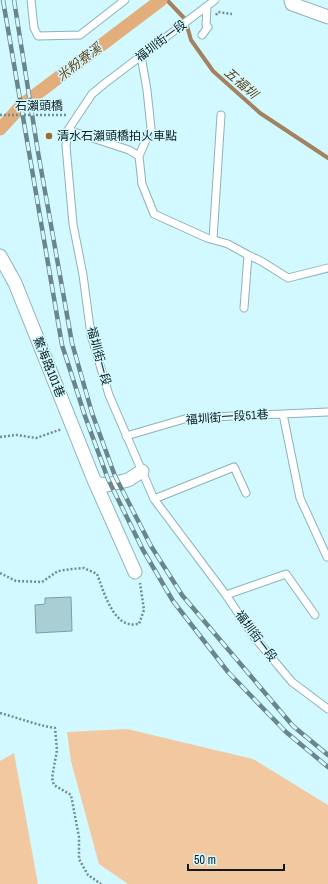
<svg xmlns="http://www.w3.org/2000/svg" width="328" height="884" viewBox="0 0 328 884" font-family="'Archivo Narrow','Noto Sans TC',sans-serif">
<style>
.green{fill:#f2c8a0}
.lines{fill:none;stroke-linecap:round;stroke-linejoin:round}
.stream{stroke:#a2825f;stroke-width:4}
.canal{stroke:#e2ae7b;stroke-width:13}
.building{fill:#a9ced4;stroke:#7a9ea4}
.lane-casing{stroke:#8db2b8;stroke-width:9}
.street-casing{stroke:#8db2b8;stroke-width:15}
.path{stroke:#728d91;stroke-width:2.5;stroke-dasharray:2 2;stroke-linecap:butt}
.lane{stroke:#fff;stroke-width:7}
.street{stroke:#fff;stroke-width:13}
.rail-casing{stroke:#6b868a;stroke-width:4.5}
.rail{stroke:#d2f9ff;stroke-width:3;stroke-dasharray:9;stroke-linecap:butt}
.poi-dot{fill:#a36929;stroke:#d2f9ff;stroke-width:1.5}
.labels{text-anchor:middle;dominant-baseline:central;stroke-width:3;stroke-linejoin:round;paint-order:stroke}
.street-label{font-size:12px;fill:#0d1c1e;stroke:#d2f9ff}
.poi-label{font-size:12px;fill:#0d1c1e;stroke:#d2f9ff;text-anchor:start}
.water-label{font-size:13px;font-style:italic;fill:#65411b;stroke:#d2f9ff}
</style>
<rect width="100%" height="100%" fill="#d2f9ff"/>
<path class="green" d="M127 729 253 759 328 805V884H128L99 864 71 761 67 732Z
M14 753 38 884H0V761Z"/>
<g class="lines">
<path class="stream" d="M167 0 185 19 191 40 213 71 260 113 328 158"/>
<path class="canal" d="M0 129 22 105 161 0"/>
</g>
<path class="building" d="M71 597 72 631 36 633 35 605 45 604V598Z"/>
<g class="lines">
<defs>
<path id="lane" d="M31 0 34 28 38 36 80 35 125 0
M215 0 104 84 92 94 68 130 66 146 73 224 83 275 91 335 109 395 154 499 226 595 255 638 292 682 328 709
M202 35 208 27 206 25 207 7
M68 130 129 150 139 156 142 184 154 214 207 238 228 244 248 255 261 261 288 278 328 268
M139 156 151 128 147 90 141 56
M213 239 221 115
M244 308 248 255
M283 414 300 498 327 557
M126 436 188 418 328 412
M154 499 234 467 246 493
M226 595 286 574 315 615"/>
<path id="street" d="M291 0 292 4 328 17
M0 256 15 283 94 480 135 572
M94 480 99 484 107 485 128 480 142 471"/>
</defs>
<use href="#lane" class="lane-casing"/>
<use href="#street" class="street-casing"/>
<path class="path" d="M216 15 218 12 232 14
M0 115H67
M0 437 17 435 36 438 62 429
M0 573 16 581 42 582 58 571 72 569 84 568 97 574C103 589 111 620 129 624 132 625 136 624 139 624L144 610 140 583
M0 713C19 718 36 725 55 728L57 750 52 778 54 785 71 795 79 837V859L88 875 101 884"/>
<use href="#lane" class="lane"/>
<use href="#street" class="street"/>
<defs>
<path id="rail" d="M3 0 62 345 85 416 108 479 143 550 173 601 228 672 286 732 328 767
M14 0 38 152 72 343 92 413 115 476 151 546 182 595 293 726 328 755"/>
</defs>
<use href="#rail" class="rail-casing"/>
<use href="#rail" class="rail"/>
</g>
<circle class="poi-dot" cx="49" cy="136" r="4"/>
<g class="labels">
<g class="street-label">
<text transform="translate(161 41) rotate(-37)">福圳街一段</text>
<text x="39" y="106">石瀨頭橋</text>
<text transform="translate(99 356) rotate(75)">福圳街一段</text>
<text transform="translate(49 367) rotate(68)">鰲海路101巷</text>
<text transform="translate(227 417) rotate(-4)">福圳街一段51巷</text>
<text transform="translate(256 636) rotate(53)">福圳街一段</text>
</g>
<g class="poi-label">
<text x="57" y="136">清水石瀨頭橋拍火車點</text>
</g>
<g class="water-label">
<text transform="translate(79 62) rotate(-37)">米粉寮溪</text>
<text transform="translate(241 83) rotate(41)">五福圳</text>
</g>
</g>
<path d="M188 864v6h96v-6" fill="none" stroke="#0d1c1e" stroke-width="2"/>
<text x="194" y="864" font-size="12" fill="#0d1c1e" stroke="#d2f9ff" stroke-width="3" paint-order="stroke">50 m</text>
</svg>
